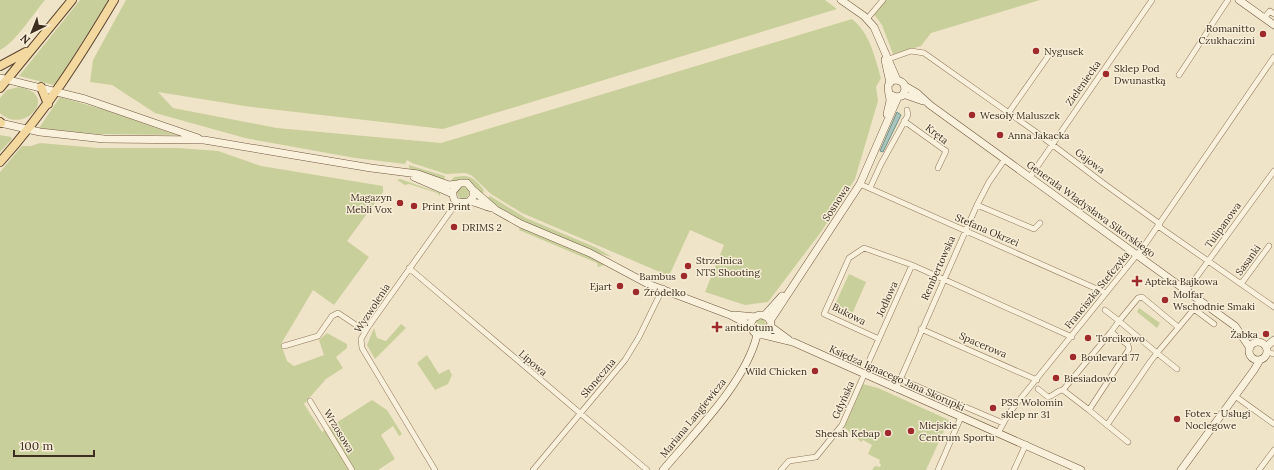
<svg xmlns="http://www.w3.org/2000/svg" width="1274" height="470" viewBox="0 0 1274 470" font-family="Lora,serif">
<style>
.green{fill:#c9cf9b}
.water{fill:#a9c4bc;stroke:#6f938a}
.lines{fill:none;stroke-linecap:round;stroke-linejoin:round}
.street-casing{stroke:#8d765c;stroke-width:6}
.secondary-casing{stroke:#6f573f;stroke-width:8}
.primary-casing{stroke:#5b4430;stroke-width:10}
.street{stroke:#faf1dc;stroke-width:5}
.secondary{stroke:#faf1dc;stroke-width:7}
.primary{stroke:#f3d9a0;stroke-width:8}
.poi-dot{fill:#9e2a2b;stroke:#f7eed8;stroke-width:1.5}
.labels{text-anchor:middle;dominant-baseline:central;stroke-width:3;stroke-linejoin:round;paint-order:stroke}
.poi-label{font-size:10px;fill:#3d2e20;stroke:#f7eed8;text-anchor:start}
.street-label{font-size:10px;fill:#3d2e20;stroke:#f7eed8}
</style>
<rect width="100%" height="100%" fill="#f0e4c8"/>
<path class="green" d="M0 0H45C33 14 16 42 0 50Z
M80 0H109L57 82 54 85 19 76Z
M126 0H825L837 9 443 129 251 107 158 92 173 108 277 128 441 143 852 19C870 33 875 58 881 78L876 87 878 101 855 179 821 232 768 302 745 305 705 292 724 245 690 230 669 276 522 213 491 194 471 175 465 173 446 174 412 163 407 160 405 164 355 158 245 138 155 113 112 85 90 82 93 60Z
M884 0H1040L931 33 921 46 893 54 882 25 873 13Z
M19 87C61 94 24 136 0 113V98L7 90Z
M60 97 105 110 176 135 97 134 39 128Z
M0 135 11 137 12 139 0 152Z
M40 143 98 148H178L218 151 261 166 383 186V192L347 241 369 257 334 305 313 290 281 344 287 361 294 366 324 355 319 340 327 333 347 344V348L336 357 343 368 326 379 304 404 322 432 372 400 387 410 402 434 399 436 393 426 381 435 395 459 378 470H0V172L22 146H31Z
M409 165 445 176 444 181 411 171 409 168Z
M463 176C473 176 478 183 484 190L482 196 470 182H450L454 177Z
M400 179 440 193V196L437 193 409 184 405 185 397 180Z
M457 193a6 6 0 1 1 12 0a6 6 0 1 1-12 0Z
M490 196 526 218 597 248 612 257C569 246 524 223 486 199Z
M520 228 599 261 604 265 598 267 597 263 519 230Z
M849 274 866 282 850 319 832 311Z
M1139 308 1160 323 1157 328 1137 312Z
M754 325a6 6 0 1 1 12 0a6 6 0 1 1-12 0Z
M401 324 406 328 375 359 367 345 374 328 377 338 386 341Z
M427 355 439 374 449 369 452 375 448 384 435 390 417 363Z
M863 384 878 388 949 420 926 470H872L875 466 880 467 881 464 879 463 880 460 868 454 872 445 863 440 861 442 844 427Z"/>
<path class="water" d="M897 112 901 115 883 152 880 151Z"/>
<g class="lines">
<defs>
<path id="street" d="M1264 18 1270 11 1274 14
M867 19 883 0
M886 60 911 51 924 53 1033 130 1103 183 1160 224
M1179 75C1196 50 1211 25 1228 0
M1009 112 1049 55V51
M904 121 946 151 938 168
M1030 177 1152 0
M860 184 1106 293
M870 188 881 164 908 115 907 110
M977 205 1034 229 1040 223
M1158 226 1274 307
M409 268 647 470
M1241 284 1269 246
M1187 290 1274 171
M1194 309 1214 324
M1105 310 1119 321 1111 332
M1178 327 1142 297 1138 298 1119 321 1157 353 1194 309 1197 304
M921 329 1037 380
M879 339 824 314 849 258 864 248 912 265 1072 337
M284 346 318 336 332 316 338 313 365 331
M1267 352 1274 354
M869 361 912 265
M900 379 1003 423
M896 389 977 205 989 182 1005 159
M1038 389 1048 397C1054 396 1057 390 1063 390
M1235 396 1274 424
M310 401 352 470
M1089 410 1063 390 1111 332 1128 345 1129 349 1089 410 1107 425
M998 433 1009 413 1144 246 1274 57
M1128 442 1107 425 1150 362 1157 353 1177 369
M435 470 362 348 361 339 368 327 457 202
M533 470 625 360 639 337 663 288
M781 470 789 461 816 457 842 425 864 375
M938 470 961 417
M1014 470 1026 444
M1259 470 1274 450"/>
<path id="secondary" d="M841 0 864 16 874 27 897 80
M1239 0 1274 25
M885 60 890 83
M0 78 85 99 198 138
M905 86 917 93 930 105 1235 326 1250 348
M903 94 923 101
M887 114C888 110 889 105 890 101 890 94 883 81 896 80 900 80 902 82 904 84L905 90 902 96 896 97 889 94
M0 123 40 132 104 139 204 140 371 168 418 174 449 185 458 184
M414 177 453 194
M473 190 496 210 521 224 590 253 648 284 730 315 751 326
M468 203 473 197V190L467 183H460L453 191C452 208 464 201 473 202 479 203 486 207 492 208
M734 315 756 317
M751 325a10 10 0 1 1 20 0a10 10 0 1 1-20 0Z
M764 316 782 296
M770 321 860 184 898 97
M770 326 789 340
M764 335 793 342 1081 470
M1249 351a9 9 0 1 1 18 0a9 9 0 1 1-18 0Z
M1266 347 1274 340
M663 470C694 433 746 382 757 335
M1181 470 1254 370 1260 360"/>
<path id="primary" d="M0 66 26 52
M41 87 48 104
M0 88 72 0
M0 122 1 123
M0 162C45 112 80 57 114 0"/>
</defs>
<use href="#street" class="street-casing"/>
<use href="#secondary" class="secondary-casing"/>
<use href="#primary" class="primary-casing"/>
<use href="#street" class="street"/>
<use href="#secondary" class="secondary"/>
<use href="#primary" class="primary"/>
</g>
<g class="poi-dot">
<circle cx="1263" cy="34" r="4"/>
<circle cx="1036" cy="51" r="4"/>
<circle cx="1106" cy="74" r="4"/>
<circle cx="972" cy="115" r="4"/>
<circle cx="1000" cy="135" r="4"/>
<circle cx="400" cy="203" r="4"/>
<circle cx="414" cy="206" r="4"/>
<circle cx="454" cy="227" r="4"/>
<circle cx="688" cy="266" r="4"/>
<circle cx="684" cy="276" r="4"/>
<path d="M1135 275h4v4h4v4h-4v4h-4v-4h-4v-4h4z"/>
<circle cx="620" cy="286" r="4"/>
<circle cx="636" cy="292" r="4"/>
<circle cx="1165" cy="300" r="4"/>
<path d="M715 321h4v4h4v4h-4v4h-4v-4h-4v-4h4z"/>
<circle cx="1266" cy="334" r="4"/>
<circle cx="1088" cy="338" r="4"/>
<circle cx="1073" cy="357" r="4"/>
<circle cx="815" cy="371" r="4"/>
<circle cx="1056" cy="378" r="4"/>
<circle cx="993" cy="408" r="4"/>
<circle cx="1177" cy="419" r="4"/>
<circle cx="911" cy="431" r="4"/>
<circle cx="888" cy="433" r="4"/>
</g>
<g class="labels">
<g class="poi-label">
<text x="1255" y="28" text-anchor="end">Romanitto<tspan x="1255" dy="12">Czukhaczini</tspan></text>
<text x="1044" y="51">Nygusek</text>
<text x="1114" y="68">Sklep Pod<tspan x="1114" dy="12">Dwunastką</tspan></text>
<text x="980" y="115">Wesoły Maluszek</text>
<text x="1008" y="135">Anna Jakacka</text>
<text x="392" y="197" text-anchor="end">Magazyn<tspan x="392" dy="12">Mebli Vox</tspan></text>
<text x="422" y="206">Print Print</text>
<text x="462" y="227">DRIMS 2</text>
<text x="696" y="260">Strzelnica<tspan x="696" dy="12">NTS Shooting</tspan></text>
<text x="676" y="276" text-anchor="end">Bambus</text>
<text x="1145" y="281">Apteka Bajkowa</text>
<text x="612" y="286" text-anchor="end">Ejart</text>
<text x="644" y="292">Źródełko</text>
<text x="1173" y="294">Molfar<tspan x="1173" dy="12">Wschodnie Smaki</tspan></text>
<text x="725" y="327">antidotum</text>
<text x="1258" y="334" text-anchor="end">Żabka</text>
<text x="1096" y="338">Torcikowo</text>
<text x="1081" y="357">Boulevard 77</text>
<text x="807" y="371" text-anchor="end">Wild Chicken</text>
<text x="1064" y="378">Biesiadowo</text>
<text x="1001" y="402">PSS Wołomin<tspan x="1001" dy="12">sklep nr 31</tspan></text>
<text x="1185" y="413">Fotex - Usługi<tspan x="1185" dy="12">Noclegowe</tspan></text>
<text x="919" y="425">Miejskie<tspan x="919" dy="12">Centrum Sportu</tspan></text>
<text x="880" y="433" text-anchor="end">Sheesh Kebap</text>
</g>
<g class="street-label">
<text transform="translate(1083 83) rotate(-55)">Zieleniecka</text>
<text transform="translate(937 134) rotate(38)">Kręta</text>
<text transform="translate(1090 161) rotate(37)">Gajowa</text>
<text transform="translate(836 203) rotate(-57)">Sosnowa</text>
<text transform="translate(1091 209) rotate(36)">Generała Władysława Sikorskiego</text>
<text transform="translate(1223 225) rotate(-54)">Tulipanowa</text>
<text transform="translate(987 230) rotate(23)">Stefana Okrzei</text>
<text transform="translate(1248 260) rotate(-54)">Sasanki</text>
<text transform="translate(938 268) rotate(-66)">Rembertowska</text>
<text transform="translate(1097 290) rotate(-51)">Franciszka Stefczyka</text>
<text transform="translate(887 299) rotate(-66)">Jodłowa</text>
<text transform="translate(372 308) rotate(-57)">Wyzwolenia</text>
<text transform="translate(849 314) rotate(27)">Bukowa</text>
<text transform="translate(983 345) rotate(23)">Spacerowa</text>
<text transform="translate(533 363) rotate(41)">Lipowa</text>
<text transform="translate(598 378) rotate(-50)">Słoneczna</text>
<text transform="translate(897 378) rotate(24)">Księdza Ignacego Jana Skorupki</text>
<text transform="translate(843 400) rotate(-66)">Gdyńska</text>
<text transform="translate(693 418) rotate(-51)">Mariana Langiewicza</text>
<text transform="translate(339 431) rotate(59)">Wrzosowa</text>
</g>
</g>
<g transform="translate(32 32) rotate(223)" stroke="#f7eed8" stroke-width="3" paint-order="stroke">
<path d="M0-3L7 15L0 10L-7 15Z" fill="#3d2e20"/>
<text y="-6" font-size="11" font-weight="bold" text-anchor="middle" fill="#3d2e20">N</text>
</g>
<path d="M14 450v6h80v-6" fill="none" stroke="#3d2e20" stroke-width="2"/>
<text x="20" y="450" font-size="12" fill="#3d2e20" stroke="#f7eed8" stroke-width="3" paint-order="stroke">100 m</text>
</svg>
